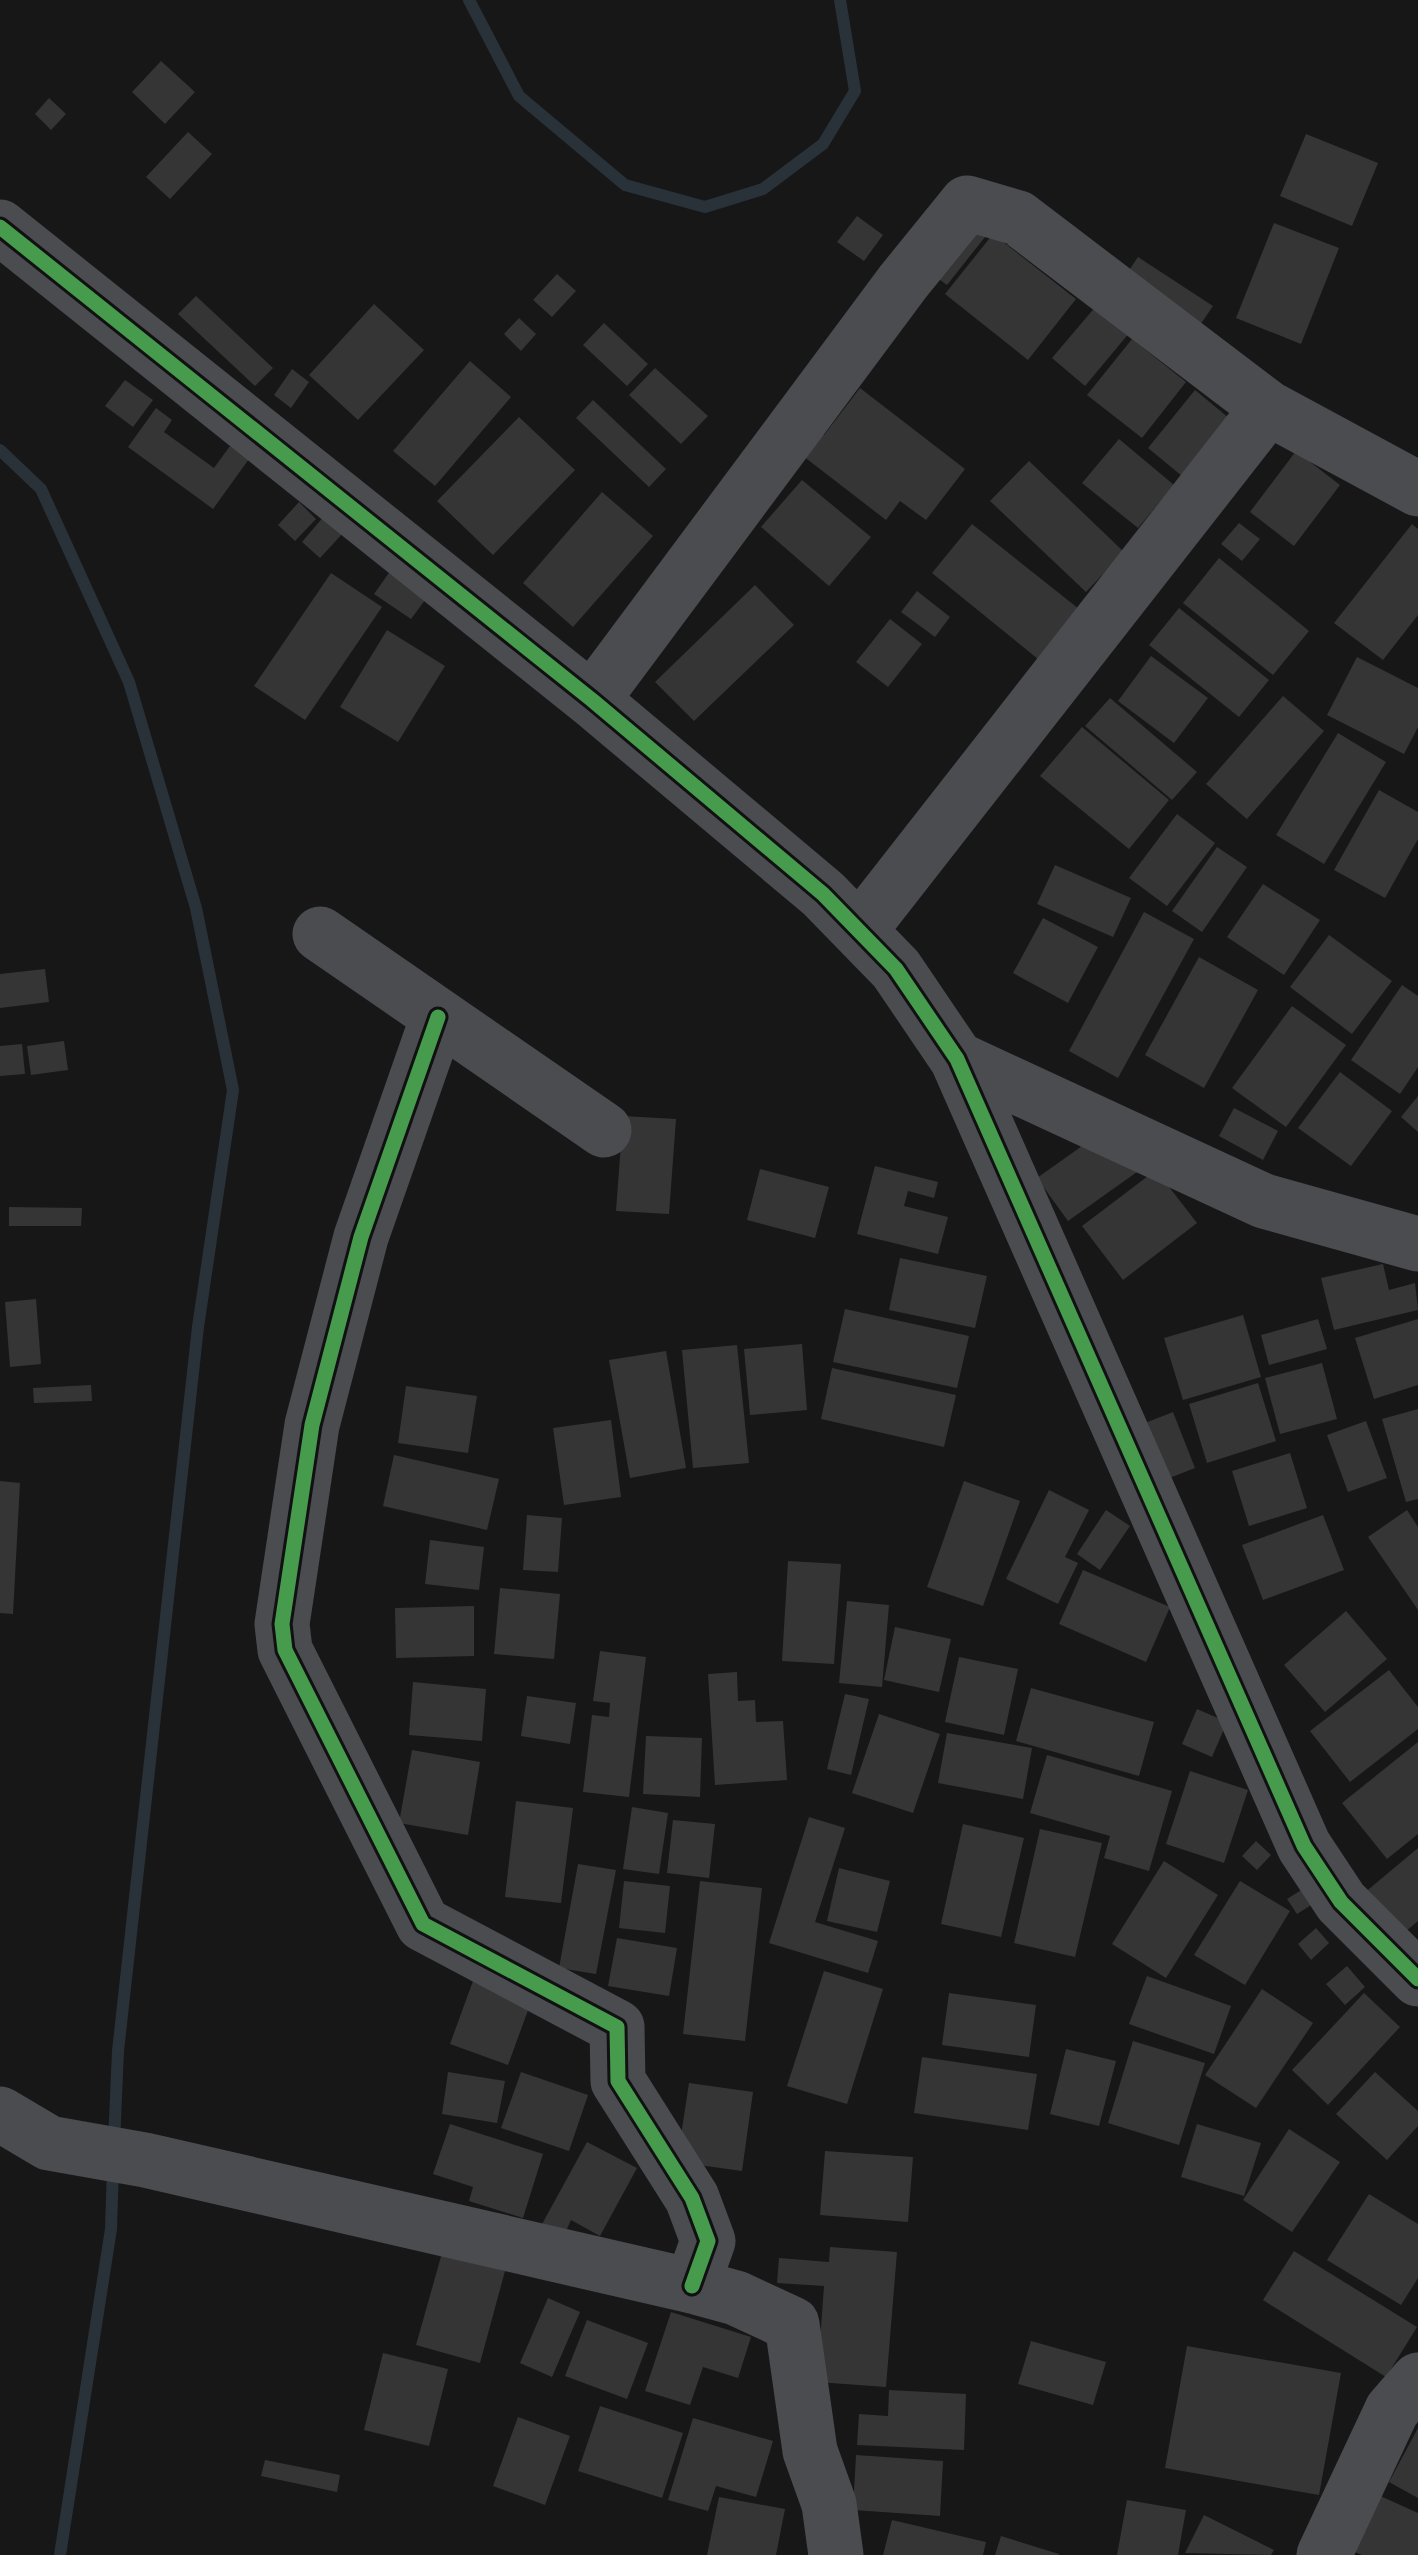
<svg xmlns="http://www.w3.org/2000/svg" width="1418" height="2555" viewBox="0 0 1418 2555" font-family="'Work Sans',sans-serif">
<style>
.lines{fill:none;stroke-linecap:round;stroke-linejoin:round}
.stream{stroke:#2a3239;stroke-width:12}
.building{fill:#353536}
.minor{stroke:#4b4c50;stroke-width:55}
.cycleway-casing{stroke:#111113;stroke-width:21}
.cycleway{stroke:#469c4c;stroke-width:15}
</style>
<rect width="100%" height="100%" fill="#171717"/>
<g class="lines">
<path class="stream" d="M469 0 519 96 625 185 705 207 763 189 823 144 855 91 840 0
M0 450 41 489 129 682 196 908 233 1090 198 1327 118 2051 114 2142
M60 2555 111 2229 113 2167"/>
</g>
<path class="building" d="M161 61 195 92 165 124 132 92Z
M49 98 66 114 51 130 35 114Z
M188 132 212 154 170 199 146 177Z
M1306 134 1378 163 1352 226 1280 196Z
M857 216 883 235 864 261 837 242Z
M970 217 989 232 947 285 928 271Z
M1274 223 1339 248 1301 344 1236 318Z
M993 234 1076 299 1028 360 945 294Z
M1138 257 1213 306 1196 331 1121 282Z
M557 274 576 291 552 317 533 300Z
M196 296 273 368 255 386 178 314Z
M1102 299 1135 326 1085 386 1052 358Z
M374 304 424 350 358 420 309 375Z
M519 318 536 334 521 351 504 334Z
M604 323 648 364 627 386 583 345Z
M1132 339 1186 382 1142 438 1087 395Z
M470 361 511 397 435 486 393 451Z
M655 368 708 416 681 444 629 395Z
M292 369 309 382 291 408 274 395Z
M125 380 153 400 133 427 105 406Z
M860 388 965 469 926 520 900 501 886 520 794 449 813 426 824 435Z
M1195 390 1235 423 1188 481 1148 448Z
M593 400 666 469 649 487 576 418Z
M156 408 172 420 164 432 214 468 230 446 249 459 213 509 128 447Z
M519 417 575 470 493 555 437 501Z
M1119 439 1174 485 1138 528 1082 483Z
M1296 451 1340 485 1294 546 1250 512Z
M1029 461 1124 552 1086 592 990 501Z
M802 480 871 537 829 586 761 527Z
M602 492 653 536 573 627 523 583Z
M299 502 316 519 295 541 278 525Z
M325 515 344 532 320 558 302 542Z
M1239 523 1260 539 1242 561 1221 544Z
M972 524 1079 609 1038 659 932 573Z
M1412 524 1418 529V615L1383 660 1334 623Z
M1219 558 1309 631 1273 675 1183 603Z
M391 570 428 596 411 619 374 594Z
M331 573 382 607 305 720 254 686Z
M755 585 794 625 694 721 655 682Z
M917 591 950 617 935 637 901 612Z
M1179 608 1269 680 1239 717 1149 645Z
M890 619 922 644 888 687 856 662Z
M387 630 445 666 398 742 340 707Z
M1151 656 1208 698 1174 743 1118 701Z
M1357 657 1418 688V727L1404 754 1327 715Z
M1283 696 1324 731 1247 819 1206 784Z
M1110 698 1197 772 1172 800 1085 726Z
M1082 727 1169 800 1129 849 1040 776Z
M1338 733 1386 762 1324 864 1276 835Z
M1379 790 1418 812V839L1385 898 1334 870Z
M1177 814 1215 843 1167 906 1129 878Z
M1217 847 1247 867 1202 932 1172 911Z
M1055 865 1131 898 1113 937 1037 904Z
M1263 884 1320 920 1284 975 1227 937Z
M1144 912 1194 939 1118 1078 1069 1051Z
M1043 918 1098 947 1068 1003 1013 973Z
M1329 935 1392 981 1352 1034 1290 987Z
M1199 957 1258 990 1204 1088 1145 1055Z
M45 969 49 1002 0 1008V974Z
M1402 985 1418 996V1067L1400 1094 1351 1060Z
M1292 1006 1346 1045 1286 1127 1232 1088Z
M64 1041 68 1070 31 1075 27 1046Z
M22 1044 25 1074 0 1076V1046Z
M1340 1072 1392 1111 1351 1166 1298 1128Z
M1418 1096V1132L1401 1117Z
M1234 1108 1278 1131 1263 1160 1219 1136Z
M623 1116 676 1119 669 1214 616 1211Z
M1106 1129 1137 1172 1068 1221 1037 1178Z
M875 1166 938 1182 934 1198 908 1191 904 1206 948 1217 938 1254 857 1234Z
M760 1169 829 1187 815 1238 747 1220Z
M1156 1170 1197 1223 1123 1280 1082 1226Z
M9 1207 82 1208 81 1226H9Z
M900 1258 987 1276 975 1328 889 1310Z
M1383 1264 1389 1290 1415 1283 1418 1310 1334 1330 1321 1278Z
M36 1299 41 1364 10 1367 5 1302Z
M845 1309 969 1336 957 1388 833 1362Z
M1243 1315 1261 1377 1183 1400 1164 1338Z
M1318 1319 1327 1349 1269 1365 1261 1335Z
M1418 1319V1385L1374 1399 1355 1338Z
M802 1344 807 1410 750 1415 744 1349Z
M737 1345 749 1463 693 1468 682 1350Z
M666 1351 686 1468 630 1478 609 1360Z
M1322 1363 1337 1419 1280 1434 1265 1378Z
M832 1368 956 1395 944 1447 821 1419Z
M1258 1383 1276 1441 1207 1463 1189 1404Z
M91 1385 92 1401 34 1403 33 1388Z
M406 1386 477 1396 468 1453 398 1443Z
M1418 1409V1499L1406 1502 1382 1419Z
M1173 1412 1195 1468 1167 1479 1145 1423Z
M611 1420 621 1497 564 1505 553 1428Z
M1366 1421 1387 1478 1348 1492 1327 1435Z
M1290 1453 1307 1508 1249 1526 1232 1471Z
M394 1455 499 1479 487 1530 383 1506Z
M0 1481 20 1483 13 1614 0 1613Z
M964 1481 1020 1501 983 1606 927 1587Z
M1049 1490 1089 1510 1065 1557 1078 1563 1058 1604 1006 1579Z
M1106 1510 1130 1526 1100 1570 1077 1554Z
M1407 1510 1418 1527V1610L1368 1537Z
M527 1515 562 1518 558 1572 523 1570Z
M1323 1515 1344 1570 1263 1600 1242 1545Z
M430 1540 484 1547 479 1590 425 1584Z
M788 1561 841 1564 834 1664 782 1661Z
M1083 1570 1170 1607 1146 1662 1059 1624Z
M500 1588 560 1594 554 1659 494 1654Z
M847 1601 889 1605 882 1687 839 1683Z
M474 1606V1656L396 1658 395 1608Z
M1346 1611 1387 1659 1325 1712 1284 1665Z
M895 1627 951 1639 939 1692 884 1680Z
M600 1651 646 1657 629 1797 583 1792 592 1715 609 1717 610 1703 593 1701Z
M959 1657 1018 1669 1004 1735 945 1722Z
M1389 1670 1418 1707V1729L1350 1782 1310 1731Z
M737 1672 738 1701 755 1700 756 1722 783 1721 787 1780 715 1785 708 1674Z
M413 1682 486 1689 482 1741 409 1735Z
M1031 1688 1154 1722 1139 1776 1016 1741Z
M845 1694 869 1699 851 1775 827 1769Z
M527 1696 576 1703 570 1744 521 1736Z
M1197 1709 1227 1722 1212 1757 1182 1744Z
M879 1714 940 1734 913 1813 852 1793Z
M947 1733 1032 1748 1023 1799 938 1783Z
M646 1736 702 1738 700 1797 643 1794Z
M1418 1742V1834L1387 1859 1342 1803Z
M412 1750 480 1762 468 1835 399 1823Z
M1047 1755 1172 1791 1149 1871 1104 1858 1110 1836 1030 1813Z
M1190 1771 1248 1790 1224 1863 1166 1844Z
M516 1801 573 1808 561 1903 505 1897Z
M632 1807 668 1813 659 1874 623 1869Z
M809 1817 845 1828 815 1922 878 1941 868 1973 769 1943Z
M673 1820 715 1824 709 1878 667 1873Z
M963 1824 1024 1838 1001 1937 941 1924Z
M1040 1829 1102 1843 1075 1957 1014 1943Z
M1256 1841 1271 1855 1257 1870 1242 1856Z
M1418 1848V1921L1399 1937 1363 1894Z
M1164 1861 1218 1895 1166 1978 1112 1944Z
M578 1864 616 1870 596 1974 559 1968Z
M839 1868 890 1881 877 1932 827 1921Z
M624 1881 670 1886 665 1933 619 1928Z
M700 1881 762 1888 745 2041 683 2034Z
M1240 1881 1290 1911 1245 1985 1194 1955Z
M1306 1887 1316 1902 1297 1914 1287 1899Z
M1316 1928 1329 1943 1311 1960 1298 1944Z
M617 1938 677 1948 669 1996 608 1986Z
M1347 1966 1365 1987 1345 2005 1326 1984Z
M824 1971 883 1989 847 2104 787 2086Z
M1147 1976 1231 2006 1214 2054 1129 2024Z
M473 1981 531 2002 508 2065 450 2044Z
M1262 1989 1313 2023 1256 2108 1205 2075Z
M949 1993 1036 2005 1029 2057 942 2045Z
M1364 1993 1400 2027 1328 2105 1292 2070Z
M1133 2041 1205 2063 1179 2145 1108 2123Z
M1066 2049 1116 2061 1099 2126 1050 2114Z
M922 2057 1037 2074 1028 2130 914 2113Z
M448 2072 505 2081 497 2123 442 2114Z
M521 2072 588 2095 569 2151 501 2128Z
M1375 2072 1418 2111V2126L1387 2160 1336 2114Z
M689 2083 753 2092 742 2171 677 2162Z
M450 2124 543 2154 523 2218 469 2201 473 2187 433 2174Z
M1197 2124 1261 2143 1244 2196 1181 2177Z
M1289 2129 1340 2162 1292 2232 1243 2200Z
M587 2142 637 2168 600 2236 571 2220 563 2238 541 2226Z
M825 2151 913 2157 908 2222 820 2215Z
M1369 2194 1418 2224V2278L1401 2305 1327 2260Z
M830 2247 897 2252 886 2387 817 2382 824 2286 777 2283 779 2258 829 2262Z
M1294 2251 1417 2327 1386 2377 1263 2300Z
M442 2253 505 2271 480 2363 416 2345Z
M548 2298 580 2312 552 2377 520 2363Z
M671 2312 751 2337 738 2378 703 2367 690 2405 645 2391Z
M587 2320 648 2343 627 2399 565 2376Z
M1031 2341 1106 2362 1093 2405 1018 2384Z
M1187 2346 1341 2373 1319 2495 1165 2468Z
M383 2353 448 2369 429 2446 364 2430Z
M889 2390 966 2394 964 2450 857 2445 859 2414 888 2416Z
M600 2406 683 2433 662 2498 578 2471Z
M518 2417 570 2436 545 2505 493 2486Z
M693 2418 773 2441 756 2497 716 2486 708 2511 668 2500Z
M1418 2428V2498L1389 2482Z
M856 2455 943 2461 940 2516 853 2510Z
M265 2460 340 2475 337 2492 261 2476Z
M1376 2494 1418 2513V2555H1362L1350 2550Z
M719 2497 785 2509 776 2555H707Z
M1127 2500 1186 2510 1178 2555H1117Z
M1204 2515 1274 2550 1271 2555 1185 2553Z
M892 2520 986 2542 983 2555H883Z
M1001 2536 1059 2554V2555H995Z"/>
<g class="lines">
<path class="minor" d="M0 227 592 700 823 894 896 969 957 1059 1304 1846 1341 1902 1418 1979
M592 700 903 282 967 203 1018 218 1268 408 1418 489
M859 931 1268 408
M320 934 604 1130
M438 1017 361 1237 312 1425 282 1624 285 1650 423 1924 617 2027 618 2081 692 2198 708 2241 692 2286
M957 1059 1264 1201 1418 1244
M0 2114 49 2143 145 2160 692 2286 736 2298 792 2324 810 2451 829 2504 836 2555
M1324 2555 1392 2410 1418 2380"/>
<defs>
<path id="cycleway" d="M0 227 592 700 823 894 896 969 957 1059 1304 1846 1341 1902 1418 1979
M438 1017 361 1237 312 1425 282 1624 285 1650 423 1924 617 2027 618 2081 692 2198 708 2241 692 2286"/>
</defs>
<use href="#cycleway" class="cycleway-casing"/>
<use href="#cycleway" class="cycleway"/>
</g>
</svg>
